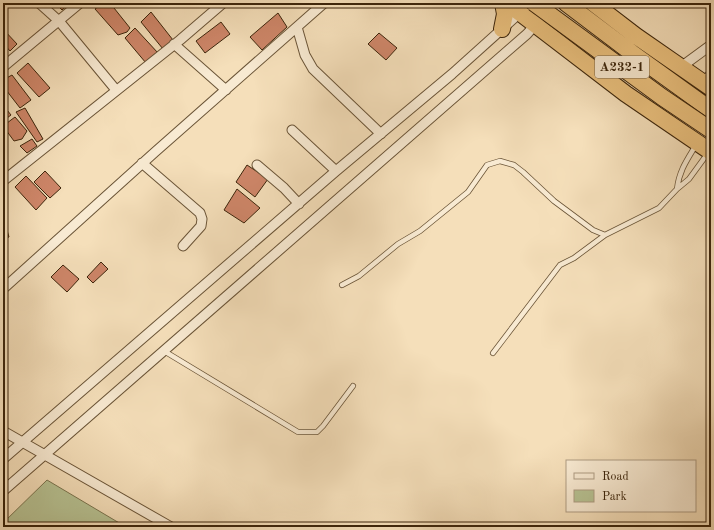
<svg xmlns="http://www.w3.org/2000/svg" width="714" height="530" viewBox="0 0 714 530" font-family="'Old Standard TT',serif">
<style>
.green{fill:#b7c293;stroke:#7a744f}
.building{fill:#ce8669;stroke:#3c250b}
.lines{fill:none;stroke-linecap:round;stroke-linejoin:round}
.service-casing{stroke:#6a5437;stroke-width:6}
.minor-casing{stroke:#6a5437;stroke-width:11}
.trunk-casing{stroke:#3c250b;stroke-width:18}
.service{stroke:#f8ead2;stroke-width:4.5}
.minor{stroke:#f8ead2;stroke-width:9}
.trunk{stroke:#eac07d;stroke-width:16}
.trunk-bridge-casing{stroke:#3c250b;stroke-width:18;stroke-linecap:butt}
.trunk-bridge{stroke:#eac07d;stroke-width:16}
.labels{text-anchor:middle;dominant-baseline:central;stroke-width:3;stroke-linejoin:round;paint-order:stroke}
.shield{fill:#f8ead2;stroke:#746047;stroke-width:1}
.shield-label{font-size:13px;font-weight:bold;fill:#3c250b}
</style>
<rect width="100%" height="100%" fill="#f5dfba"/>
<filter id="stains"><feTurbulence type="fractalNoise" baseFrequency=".005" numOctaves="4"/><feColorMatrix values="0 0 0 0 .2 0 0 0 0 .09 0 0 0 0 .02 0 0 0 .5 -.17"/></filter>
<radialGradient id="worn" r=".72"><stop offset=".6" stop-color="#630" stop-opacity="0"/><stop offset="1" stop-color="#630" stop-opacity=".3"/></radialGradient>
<path class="green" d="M47 480 126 527H3V523Z"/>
<path class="building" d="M55 3H70L62 10Z
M103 3H110L130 28 127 32 118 35 95 9Z
M151 12 173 40 163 49 141 22Z
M278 13 287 27 262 50 250 37Z
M221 22 230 34 205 53 196 41Z
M135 28 158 53 146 63 125 38Z
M3 29 17 44 10 51 3 43Z
M379 33 397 48 386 60 368 44Z
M28 63 50 88 39 97 17 73Z
M12 75 31 100 20 108 3 86V80Z
M3 105 11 115 3 121Z
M25 108 43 139 37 142 16 112Z
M15 117 27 131 22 139 14 141 3 126Z
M32 139 37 146 27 153 20 146Z
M247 165 268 179 255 197 236 182Z
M45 171 61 188 50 198 34 182Z
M26 176 47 198 36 210 15 187Z
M237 189 260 208 244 223 224 210Z
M3 220H4L9 237 3 239Z
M101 262 108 269 93 283 87 277Z
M63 265 79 279 67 292 51 277Z"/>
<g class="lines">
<defs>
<path id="service" d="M677 189C679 171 687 160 696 145
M342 285 359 276 398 244 420 231 468 192 487 165 500 161 514 165 523 172 554 201 593 230 605 235
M164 351 298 432H317L323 426 353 386
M493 353 560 265 574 258 605 235 659 208 677 189 689 179 708 153"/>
<path id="minor" d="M39 3 59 21 116 90
M297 27 305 55 313 69 381 134
M174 44 226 90
M3 67 80 3
M681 67 711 45
M704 83 711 74
M292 130 336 171
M142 163 200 213 202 219 201 226 183 246
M257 165 284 188 299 204
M3 181 180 40 223 3
M3 289 155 152 324 3
M3 431 171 527
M3 459 336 171 452 74 522 11
M3 491 527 34 535 25 548 3"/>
<path id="trunk" d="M507 3 626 94 711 152
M566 3 632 53 711 110
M593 3 636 36 711 88
M502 29 505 14 503 3"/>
</defs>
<use href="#service" class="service-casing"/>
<use href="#minor" class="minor-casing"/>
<use href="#trunk" class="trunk-casing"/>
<use href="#service" class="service"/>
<use href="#minor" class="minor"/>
<use href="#trunk" class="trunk"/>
<defs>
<path id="trunk-bridge" d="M534 3 662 97 711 130"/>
</defs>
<use href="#trunk-bridge" class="trunk-bridge-casing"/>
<use href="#trunk-bridge" class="trunk-bridge"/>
</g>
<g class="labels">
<rect class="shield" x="595" y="56" width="54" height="22" rx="3"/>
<g class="shield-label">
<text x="622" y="67">A232-1</text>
</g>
</g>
<rect width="714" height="530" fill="none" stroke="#f5dfba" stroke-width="16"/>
<rect x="4" y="4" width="706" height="522" fill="none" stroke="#3c250b" stroke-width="2"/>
<rect x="8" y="8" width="698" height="514" fill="none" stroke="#3c250b"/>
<rect x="566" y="460" width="130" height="52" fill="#f8ead2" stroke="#ad9b82"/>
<rect x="574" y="473" width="20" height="6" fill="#f8ead2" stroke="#ad9b82"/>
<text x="602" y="480" font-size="12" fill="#3c250b">Road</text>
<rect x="574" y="490" width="20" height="12" fill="#b7c293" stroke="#ad9b82"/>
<text x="602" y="500" font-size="12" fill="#3c250b">Park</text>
<rect width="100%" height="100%" filter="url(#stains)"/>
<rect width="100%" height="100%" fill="url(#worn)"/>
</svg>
